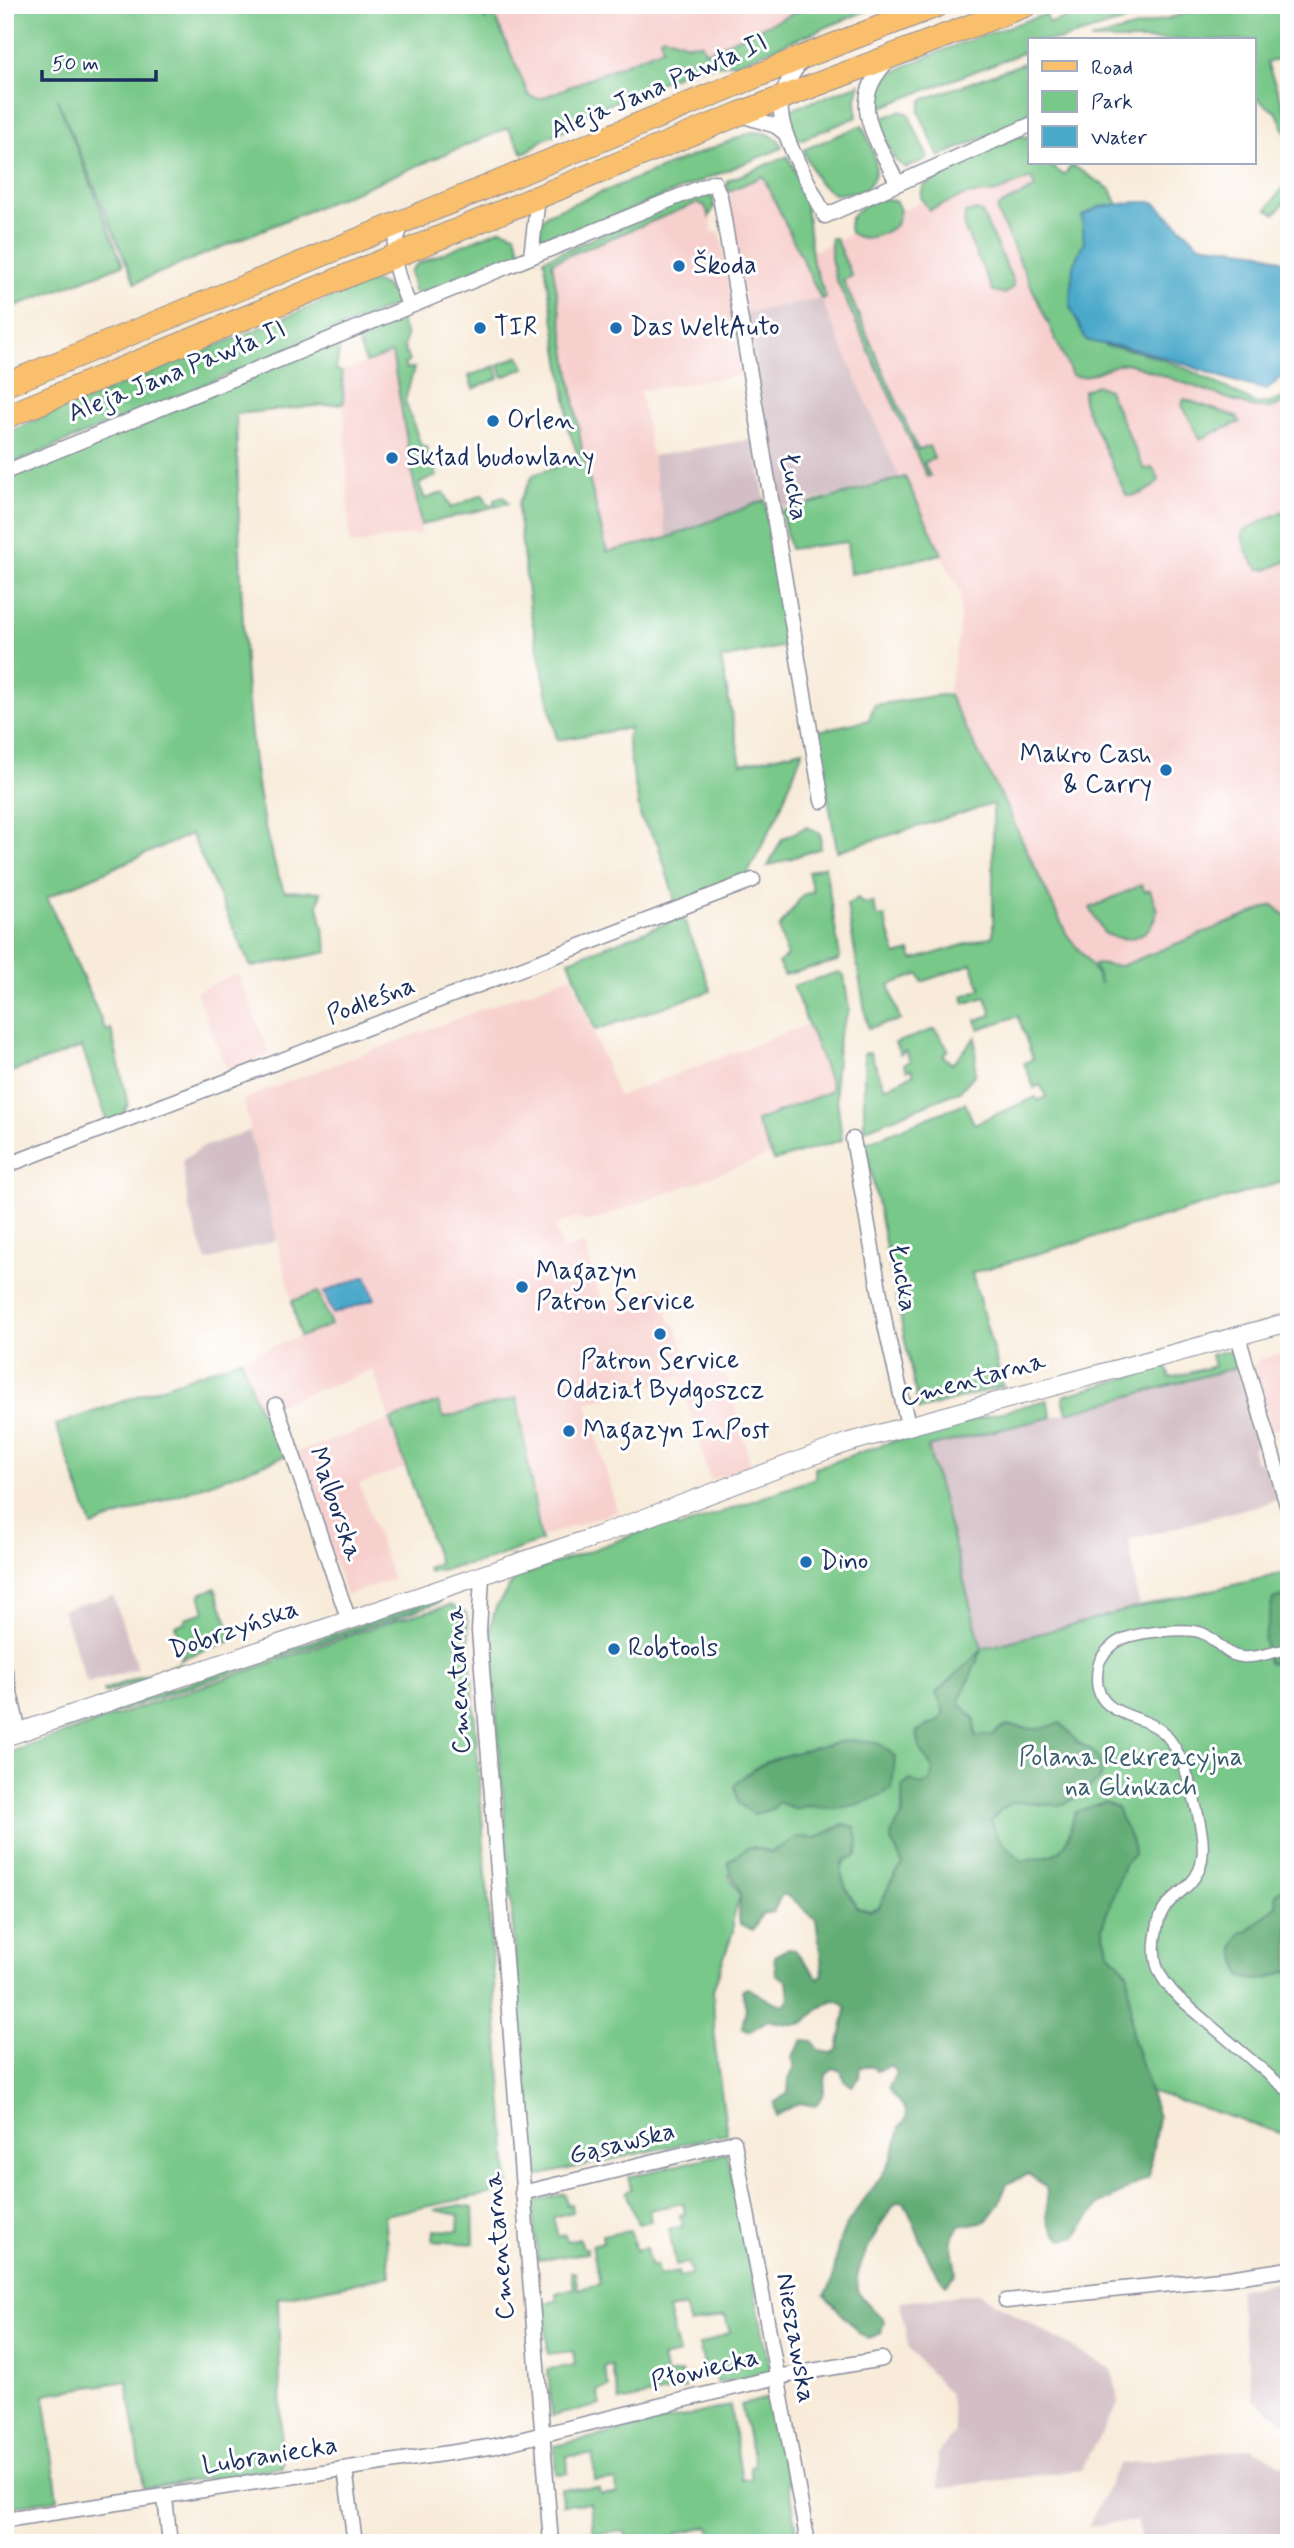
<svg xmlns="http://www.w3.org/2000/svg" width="1294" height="2548" viewBox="0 0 1294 2548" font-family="Mynerve,sans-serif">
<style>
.built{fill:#f7d0ce}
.industrial{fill:#d2bec4}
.green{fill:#78c889;stroke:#4a7c74;stroke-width:2}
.forest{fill:#62ac75;stroke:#3e6e6a;stroke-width:2}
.water{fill:#4ba9ca;stroke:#336c94;stroke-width:2}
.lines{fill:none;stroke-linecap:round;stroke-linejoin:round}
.pedestrian-casing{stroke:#8a8d9c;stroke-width:13}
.minor-casing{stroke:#8a8d9c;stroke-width:17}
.tertiary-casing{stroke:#8a8d9c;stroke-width:20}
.primary-casing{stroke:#8a8d9c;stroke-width:25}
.pedestrian{stroke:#fff;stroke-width:10}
.minor{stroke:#fff;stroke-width:14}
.tertiary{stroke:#fff;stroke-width:18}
.primary{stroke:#f9bf6d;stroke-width:23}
.poi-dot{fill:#1f6fb2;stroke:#fff;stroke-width:2.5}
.labels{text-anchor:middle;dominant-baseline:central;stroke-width:6;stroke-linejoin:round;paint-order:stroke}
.street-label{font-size:26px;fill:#1b2f5e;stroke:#fff}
.poi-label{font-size:26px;fill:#1b2f5e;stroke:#fff;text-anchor:start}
.park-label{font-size:26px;fill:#375d6b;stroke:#fff}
</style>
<rect width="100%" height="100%" fill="#fff"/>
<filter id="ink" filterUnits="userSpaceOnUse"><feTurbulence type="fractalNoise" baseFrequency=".0143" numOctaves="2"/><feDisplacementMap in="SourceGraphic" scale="14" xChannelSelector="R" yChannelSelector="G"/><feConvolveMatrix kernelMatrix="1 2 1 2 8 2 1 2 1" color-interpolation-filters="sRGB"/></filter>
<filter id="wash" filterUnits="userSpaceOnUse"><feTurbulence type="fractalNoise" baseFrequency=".00686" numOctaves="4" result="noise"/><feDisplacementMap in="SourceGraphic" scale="28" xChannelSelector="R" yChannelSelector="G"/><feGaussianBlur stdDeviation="1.57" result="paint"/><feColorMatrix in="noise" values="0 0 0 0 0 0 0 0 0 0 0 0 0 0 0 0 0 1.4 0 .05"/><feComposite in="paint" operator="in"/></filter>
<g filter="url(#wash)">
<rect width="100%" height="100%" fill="#f8ebd9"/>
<path class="built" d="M490 5H851L707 61 664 47 540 99 529 96Z
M1030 151V163L1153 363 1255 403H1270L1289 395V918L1273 905 1121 966 1094 964 1078 950 1066 933 1003 800 948 694 959 635 961 593 900 479 746 313 727 192 763 176 801 257Z
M710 198 712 233 720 232 741 358 739 375 640 391 667 538 607 552 582 449 552 261Z
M392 353 422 533 350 545 342 372Z
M238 973 270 1055 227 1071 196 992Z
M571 976 618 1096 809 1024 832 1087 830 1092 757 1121 770 1155 588 1222 576 1218 554 1226 564 1250 584 1243 603 1303 662 1287 669 1320 676 1325 690 1373 723 1364 751 1465 710 1480 680 1377 587 1403 617 1511 541 1537 517 1399 443 1419 438 1403 391 1420 407 1467 359 1484 393 1579 346 1595 297 1452 390 1420 373 1370 259 1411 241 1359 300 1336 243 1099Z
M1289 1351V1425L1272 1430 1254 1367 1259 1360Z"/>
<path class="industrial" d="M821 299 900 479 779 509 746 313Z
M754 439 765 500 667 538 652 456Z
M250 1131 277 1240 207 1261 190 1214 182 1161 200 1148Z
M1237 1367 1261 1441 1253 1448 1255 1461 1267 1463 1278 1500 1129 1540 1139 1607 982 1650 928 1446 1067 1413Z
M113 1596 138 1669 87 1683 62 1609Z
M1289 2279V2425L1253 2400 1238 2290Z
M978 2293 1112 2370 1119 2402 1081 2470 939 2488 937 2454 955 2432 949 2393 909 2350 900 2302Z
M1251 2448 1289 2469V2543H1140L1138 2521 1088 2526 1119 2464Z"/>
<path class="green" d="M5 5H479L486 21 480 5H490L529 96 540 99 663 48 660 38 664 36 687 44 701 43 706 52 812 5H881L740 62 694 68 579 117C568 132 556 132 541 141 534 146 532 150 523 153L508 128 135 283 57 99 123 265 5 310Z
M1093 5H1180L1060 40H1030V50L874 110C873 101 871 92 877 85 894 63 1014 25 1046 14L1049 23 1066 18V13Z
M1216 5H1289V55L1267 63 1289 120V140L1277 113 1254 97V40H1090Z
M1030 61V117L939 157 919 112 922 100Z
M860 84 856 98 857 117 798 141 789 119 790 110Z
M900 111 908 113 928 158 906 168 895 160 878 123 880 119Z
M862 125C872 148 888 175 860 192L834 194 818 182 803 150Z
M752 132 766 133 779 140 782 148 551 242 540 236V223L547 214Z
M1019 136 1030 137V163H1046L1064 175 1072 165 1111 190 1118 205 1099 207 1083 216 1084 241 1073 266 1105 346C1160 351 1206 378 1255 403H1270L1289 395V401L1271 408H1255L1127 363C1110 363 1087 382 1072 375L997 212 998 207 1035 188 1031 178 997 192 966 195 929 210 921 197 923 186 946 175 944 170Z
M788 156 804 191 813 263 826 298 821 299 763 176 727 192V181Z
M1289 179V197L1275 214 1267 209Z
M702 192 713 198 714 207 709 217 705 206 697 203 552 262 582 449 607 552 667 538 765 500 791 645 721 659 741 764 803 750 778 814 747 875 676 904 658 844 641 819 627 739 630 728 557 740 530 610 519 519 518 504 533 475 575 460 578 455 565 420 568 411 544 259Z
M888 199 896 202 900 210 896 225C883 235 863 244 850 232 844 212 871 199 888 199Z
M977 210 982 213 1013 281V287L1005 294 993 291 964 227 965 213Z
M501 229 515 234 522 254 428 293 414 291 410 271 417 264Z
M831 238H835L852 276 843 280 918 450 929 446 934 458 924 463 930 476 927 477 836 279 831 259Z
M373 281 387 287 395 301 394 306 5 467V433Z
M399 317 406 336 404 347 409 362 404 364 406 369 414 368 405 401 422 448 426 446 437 476 419 483 425 499 444 492 451 508 483 494 488 505 495 504 494 500 503 496 509 503 421 525 392 353 366 363 355 335Z
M336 342 339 350 336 370 342 372 344 403 236 414C239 506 240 600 247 692 253 761 259 826 284 891L321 892 318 905 328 952 251 967 191 834 47 897 106 1031 111 1029 128 1104 122 1116 107 1122 82 1047 5 1074V478Z
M519 356 525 368 503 377 498 365Z
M495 366 499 378 473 389 469 376Z
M1096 385 1108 390 1144 469 1153 468 1159 480C1154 489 1135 498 1126 495L1083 402V391Z
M1184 399 1237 417 1240 422 1200 439 1182 405Z
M905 477 942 554 850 574 847 542 790 549 781 512Z
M1289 508V560L1269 569H1260C1250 562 1241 543 1243 531Z
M948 694 1003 800 1066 933C1081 955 1091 959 1101 985L1094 964 1121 966 1273 905 1289 918V1180L972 1273 1003 1386 919 1410 865 1143 965 1103 974 1124 1036 1097 1038 1101 1046 1097 1041 1085 1034 1088 1024 1063 1033 1059 1018 1016 979 1029 976 1020 992 1015 986 997 965 1003 963 996 981 989 971 964 922 982 919 974 889 985 900 1020 868 1028 847 905 858 898 863 904 873 902 877 917 884 916 896 955 910 951 913 960 993 936V804L837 851 817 731 869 720 874 705Z
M806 827 820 833 821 848 768 866 782 839Z
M825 866 840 957 837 961 784 975 778 963 787 956 779 929C785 916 796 908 802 895L813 892 808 872Z
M1141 885 1145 892 1150 890 1157 910C1151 937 1129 945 1104 933L1090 908Z
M683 917 711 991 595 1030 569 960Z
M839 972 844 975 849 1010 839 1035 835 1081 842 1140 774 1161 756 1121 829 1092 832 1087 793 986Z
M935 1029 948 1049 943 1056 952 1064 976 1037 975 1074 960 1091 864 1130V1053H870L885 1088 914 1074 911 1069 907 1071 904 1064 910 1061 906 1051 900 1054 895 1043Z
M318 1292 331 1325 300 1337 292 1301Z
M1227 1351 1233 1354 1237 1367 1067 1413 1063 1398 1066 1395 1166 1367 1170 1378 1214 1366 1211 1355Z
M241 1359 259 1410 271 1407 286 1456 92 1526 56 1425Z
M517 1398 541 1541 482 1562 429 1572 427 1568 439 1563 390 1420 438 1402 443 1418Z
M1047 1400 1052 1417 928 1447 982 1649 1139 1607 1289 1572V2136L1140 2088 1022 1913 942 1704 944 1713 939 1721 917 1732 920 1749 933 1769 930 1783 920 1785 902 1802C905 1836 880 1821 903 1864L890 1883 879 1908 870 1911 856 1907C839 1872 834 1873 858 1840L854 1827 844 1824 816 1838 798 1837 771 1852 753 1847 729 1875 740 1896 733 1919V1931L713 1990 715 2048 727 2134 532 2177 490 1628 496 1607 515 1578 668 1522 679 1528 815 1478V1468L890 1442Z
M215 1588 234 1640 180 1659 185 1651 175 1626 186 1622 185 1618 205 1612 200 1594Z
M439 1598 440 1602 60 1731 58 1727Z
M451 1605 466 1613 468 1624 509 2190 384 2215 390 2276 278 2298 282 2467 144 2488 127 2381 44 2394 58 2499 5 2508V1754L398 1619Z
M180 1663 179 1669 104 1693 103 1690Z
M727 2153 771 2373 717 2383 713 2366 705 2368 699 2345 730 2333 725 2316 690 2324 684 2307 668 2310 679 2354 662 2358 666 2375 681 2372 685 2388 620 2402 612 2366 604 2367 609 2388 597 2390 601 2405 552 2416 548 2369 575 2365 573 2351 548 2354 544 2303 557 2301 556 2293 574 2288 571 2272H575L578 2289 600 2284 592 2245 603 2242 602 2235 630 2231 636 2250 646 2248 650 2266 656 2265 659 2276 678 2272 679 2277 692 2274 688 2263 676 2265 669 2229 683 2226 680 2215 685 2214 683 2203 649 2210 651 2221 638 2224 626 2192 631 2189 628 2177Z
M565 2194 567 2205 571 2204 572 2212 553 2217 558 2237 565 2235 567 2241 579 2238 582 2248H586L587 2253 538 2260 531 2202Z
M461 2205 473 2207 474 2244 433 2241 434 2230 458 2231 459 2215 434 2210Z
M765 2399 776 2406 799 2543H713L709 2526 677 2533 678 2543H645L643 2536 626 2538 625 2531 594 2534 590 2503 562 2505 561 2489 599 2488 600 2494 617 2493 616 2480 595 2481 593 2455 567 2456 568 2473 556 2474 554 2446 730 2406 742 2480 752 2479 750 2467 755 2466 741 2405Z"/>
<path class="forest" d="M1285 1595 1289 1598V1665L1268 1663 1264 1640 1273 1599Z
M982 1650 959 1701 975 1720V1736L992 1735C1006 1721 1016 1727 1033 1729 1041 1730 1053 1725 1061 1723L1077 1742 1092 1750 1102 1765 1100 1779C1090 1787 1076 1800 1063 1804 1036 1811 1017 1786 991 1821L998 1838 1022 1861C1067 1854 1064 1853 1075 1812L1104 1802 1117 1808C1122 1824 1134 1838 1134 1854L1124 1865 1102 1927 1109 1952 1128 1973 1132 2036 1158 2117 1148 2178 1098 2205 1076 2236 1063 2240C1039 2219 1050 2214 1046 2187L1028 2174 1007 2184 998 2205 986 2221 959 2226 951 2239 956 2273 946 2285C925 2261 919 2230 904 2202L896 2203C884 2217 849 2274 858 2292 863 2301 877 2312 884 2320L881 2333 869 2339 859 2333 825 2295C837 2282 834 2251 842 2234 863 2191 892 2180 900 2126 918 2111 894 2102 889 2087L896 2073 891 2065 877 2071 873 2067H860L859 2077 852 2086 844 2080 841 2071 834 2068 826 2075 823 2096 815 2106 799 2103 776 2116 774 2103 788 2093 789 2080 795 2066 792 2057 803 2040 813 2041 820 2051 832 2053 838 2049 846 2009 841 2002 833 2000C798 2017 818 2032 768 2020L750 2031 742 2027 746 2009 742 1990 748 1988 776 2004 784 2005 789 1998 787 1981 776 1974 774 1956 787 1949 795 1950 818 1978 823 1974 816 1919C804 1912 795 1897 782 1894L773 1912 762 1914 753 1930 740 1924C737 1913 741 1905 740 1895 739 1883 729 1875 728 1862L748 1847 771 1852 798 1837 816 1838 844 1824 855 1827 858 1840 857 1855 843 1861C837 1877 849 1893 856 1907L870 1911 879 1908 890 1883 903 1864 891 1841 892 1831 903 1815 902 1786 911 1780 920 1785 930 1782 933 1769 920 1749 917 1731 939 1721 944 1712 936 1693Z
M849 1740C870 1740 882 1741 895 1757L892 1789C874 1799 856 1807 834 1808 819 1809 810 1803 796 1809L778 1802 773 1809 754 1814 738 1803 735 1785C761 1754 812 1750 849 1740Z
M1289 1883V1970C1272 1978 1258 1984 1241 1976L1234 1948 1240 1933 1248 1931 1277 1905 1276 1894Z"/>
<path class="water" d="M1137 202H1154L1199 244 1262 252 1289 264V370L1267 390C1223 381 1183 361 1139 350 1121 345 1104 346 1086 340L1070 306 1073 266 1084 241 1082 216 1099 207Z
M366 1276 375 1299 333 1314 324 1292Z"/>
</g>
<g filter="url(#ink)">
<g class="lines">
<defs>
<path id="pedestrian" d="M1289 1649C1274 1651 1256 1659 1242 1657 1223 1655 1217 1639 1202 1633 1187 1627 1134 1632 1119 1641 1113 1644 1104 1653 1101 1659 1097 1665 1097 1674 1097 1680 1098 1719 1144 1712 1166 1735 1181 1752 1188 1777 1194 1798 1199 1819 1208 1849 1199 1870 1192 1886 1177 1893 1167 1905 1161 1912 1158 1921 1157 1929 1150 1960 1158 1978 1180 1999L1289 2092"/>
<path id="minor" d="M803 58C794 72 783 86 781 103 777 133 812 187 825 216L1030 125
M887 62C846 104 877 137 897 183
M741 115 776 126 786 134
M403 223C386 257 397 272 409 306
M531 256 538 198
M5 472 714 182 720 196 822 801
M853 1139 886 1329 908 1425
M5 1166 753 880
M1238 1336 1289 1512
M276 1405 348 1618
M482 1576 479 1631 551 2543
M5 1671 19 1732
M522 2193 734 2142 808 2543
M1006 2301 1229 2278 1289 2269
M345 2469 355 2543
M165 2498 170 2543
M5 2520 495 2446 777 2377 882 2359"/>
<path id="tertiary" d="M5 1737 597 1536 846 1443 1289 1322"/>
<path id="primary" d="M5 385 803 57 938 5
M5 417 739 114 1026 5"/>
</defs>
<use href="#pedestrian" class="pedestrian-casing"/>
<use href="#minor" class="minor-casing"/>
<use href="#tertiary" class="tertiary-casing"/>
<use href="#primary" class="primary-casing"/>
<use href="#pedestrian" class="pedestrian"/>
<use href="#minor" class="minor"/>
<use href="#tertiary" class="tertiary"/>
<use href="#primary" class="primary"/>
</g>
</g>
<g class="poi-dot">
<circle cx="679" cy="266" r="7"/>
<circle cx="480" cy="328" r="7"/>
<circle cx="616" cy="328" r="7"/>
<circle cx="493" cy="421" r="7"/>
<circle cx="392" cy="458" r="7"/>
<circle cx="1166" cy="770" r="7"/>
<circle cx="522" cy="1287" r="7"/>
<circle cx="660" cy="1334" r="7"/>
<circle cx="569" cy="1431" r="7"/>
<circle cx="806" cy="1562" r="7"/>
<circle cx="614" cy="1649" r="7"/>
</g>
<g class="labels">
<g class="street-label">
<text transform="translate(659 87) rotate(-23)">Aleja Jana Pawła II</text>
<text transform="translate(177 372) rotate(-22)">Aleja Jana Pawła II</text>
<text transform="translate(793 487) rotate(80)">Łucka</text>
<text transform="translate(371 1001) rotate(-21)">Podleśna</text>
<text transform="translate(902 1278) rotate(80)">Łucka</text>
<text transform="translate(973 1380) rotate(-15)">Cmentarna</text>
<text transform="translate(335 1504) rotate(71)">Malborska</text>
<text transform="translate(234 1630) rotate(-19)">Dobrzyńska</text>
<text transform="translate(459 1680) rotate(-93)">Cmentarna</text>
<text transform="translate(622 2144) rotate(-14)">Gąsawska</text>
<text transform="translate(500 2246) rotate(-95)">Cmentarna</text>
<text transform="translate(795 2338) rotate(80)">Nieszawska</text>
<text transform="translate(705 2370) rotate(-14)">Płowiecka</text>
<text transform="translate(270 2456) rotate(-9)">Lubraniecka</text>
</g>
<g class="poi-label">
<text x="693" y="266">Škoda</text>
<text x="494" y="328">TIR</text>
<text x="630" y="328">Das WeltAuto</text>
<text x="507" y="421">Orlen</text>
<text x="406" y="458">Skład budowlany</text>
<text x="1152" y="755" text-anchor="end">Makro Cash<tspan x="1152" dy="30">&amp; Carry</tspan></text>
<text x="536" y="1272">Magazyn<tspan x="536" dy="30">Patron Service</tspan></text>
<text x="660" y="1361" text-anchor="middle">Patron Service<tspan x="660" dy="30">Oddział Bydgoszcz</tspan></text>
<text x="583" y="1431">Magazyn InPost</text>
<text x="820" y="1562">Dino</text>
<text x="628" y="1649">Robtools</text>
</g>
<g class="park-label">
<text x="1131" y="1758">Polana Rekreacyjna<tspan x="1131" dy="30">na Glinkach</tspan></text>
</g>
</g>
<rect width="1294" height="2548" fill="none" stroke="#fff" stroke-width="28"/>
<rect x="1028" y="38" width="228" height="126" fill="#ffffff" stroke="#a4acbf" stroke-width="2"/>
<rect x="1042" y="61" width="35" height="10" fill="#f9bf6d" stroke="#a4acbf" stroke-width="2"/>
<text x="1091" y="74" font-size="21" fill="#1b2f5e">Road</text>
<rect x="1042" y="91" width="35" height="21" fill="#78c889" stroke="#a4acbf" stroke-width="2"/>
<text x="1091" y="108" font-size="21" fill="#1b2f5e">Park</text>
<rect x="1042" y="126" width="35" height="21" fill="#4ba9ca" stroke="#a4acbf" stroke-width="2"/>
<text x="1091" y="144" font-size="21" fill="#1b2f5e">Water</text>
<path d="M42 70v10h114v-10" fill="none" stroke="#1b2f5e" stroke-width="3.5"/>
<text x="52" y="70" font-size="21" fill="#1b2f5e" stroke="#ffffff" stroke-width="5" paint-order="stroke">50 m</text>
</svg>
